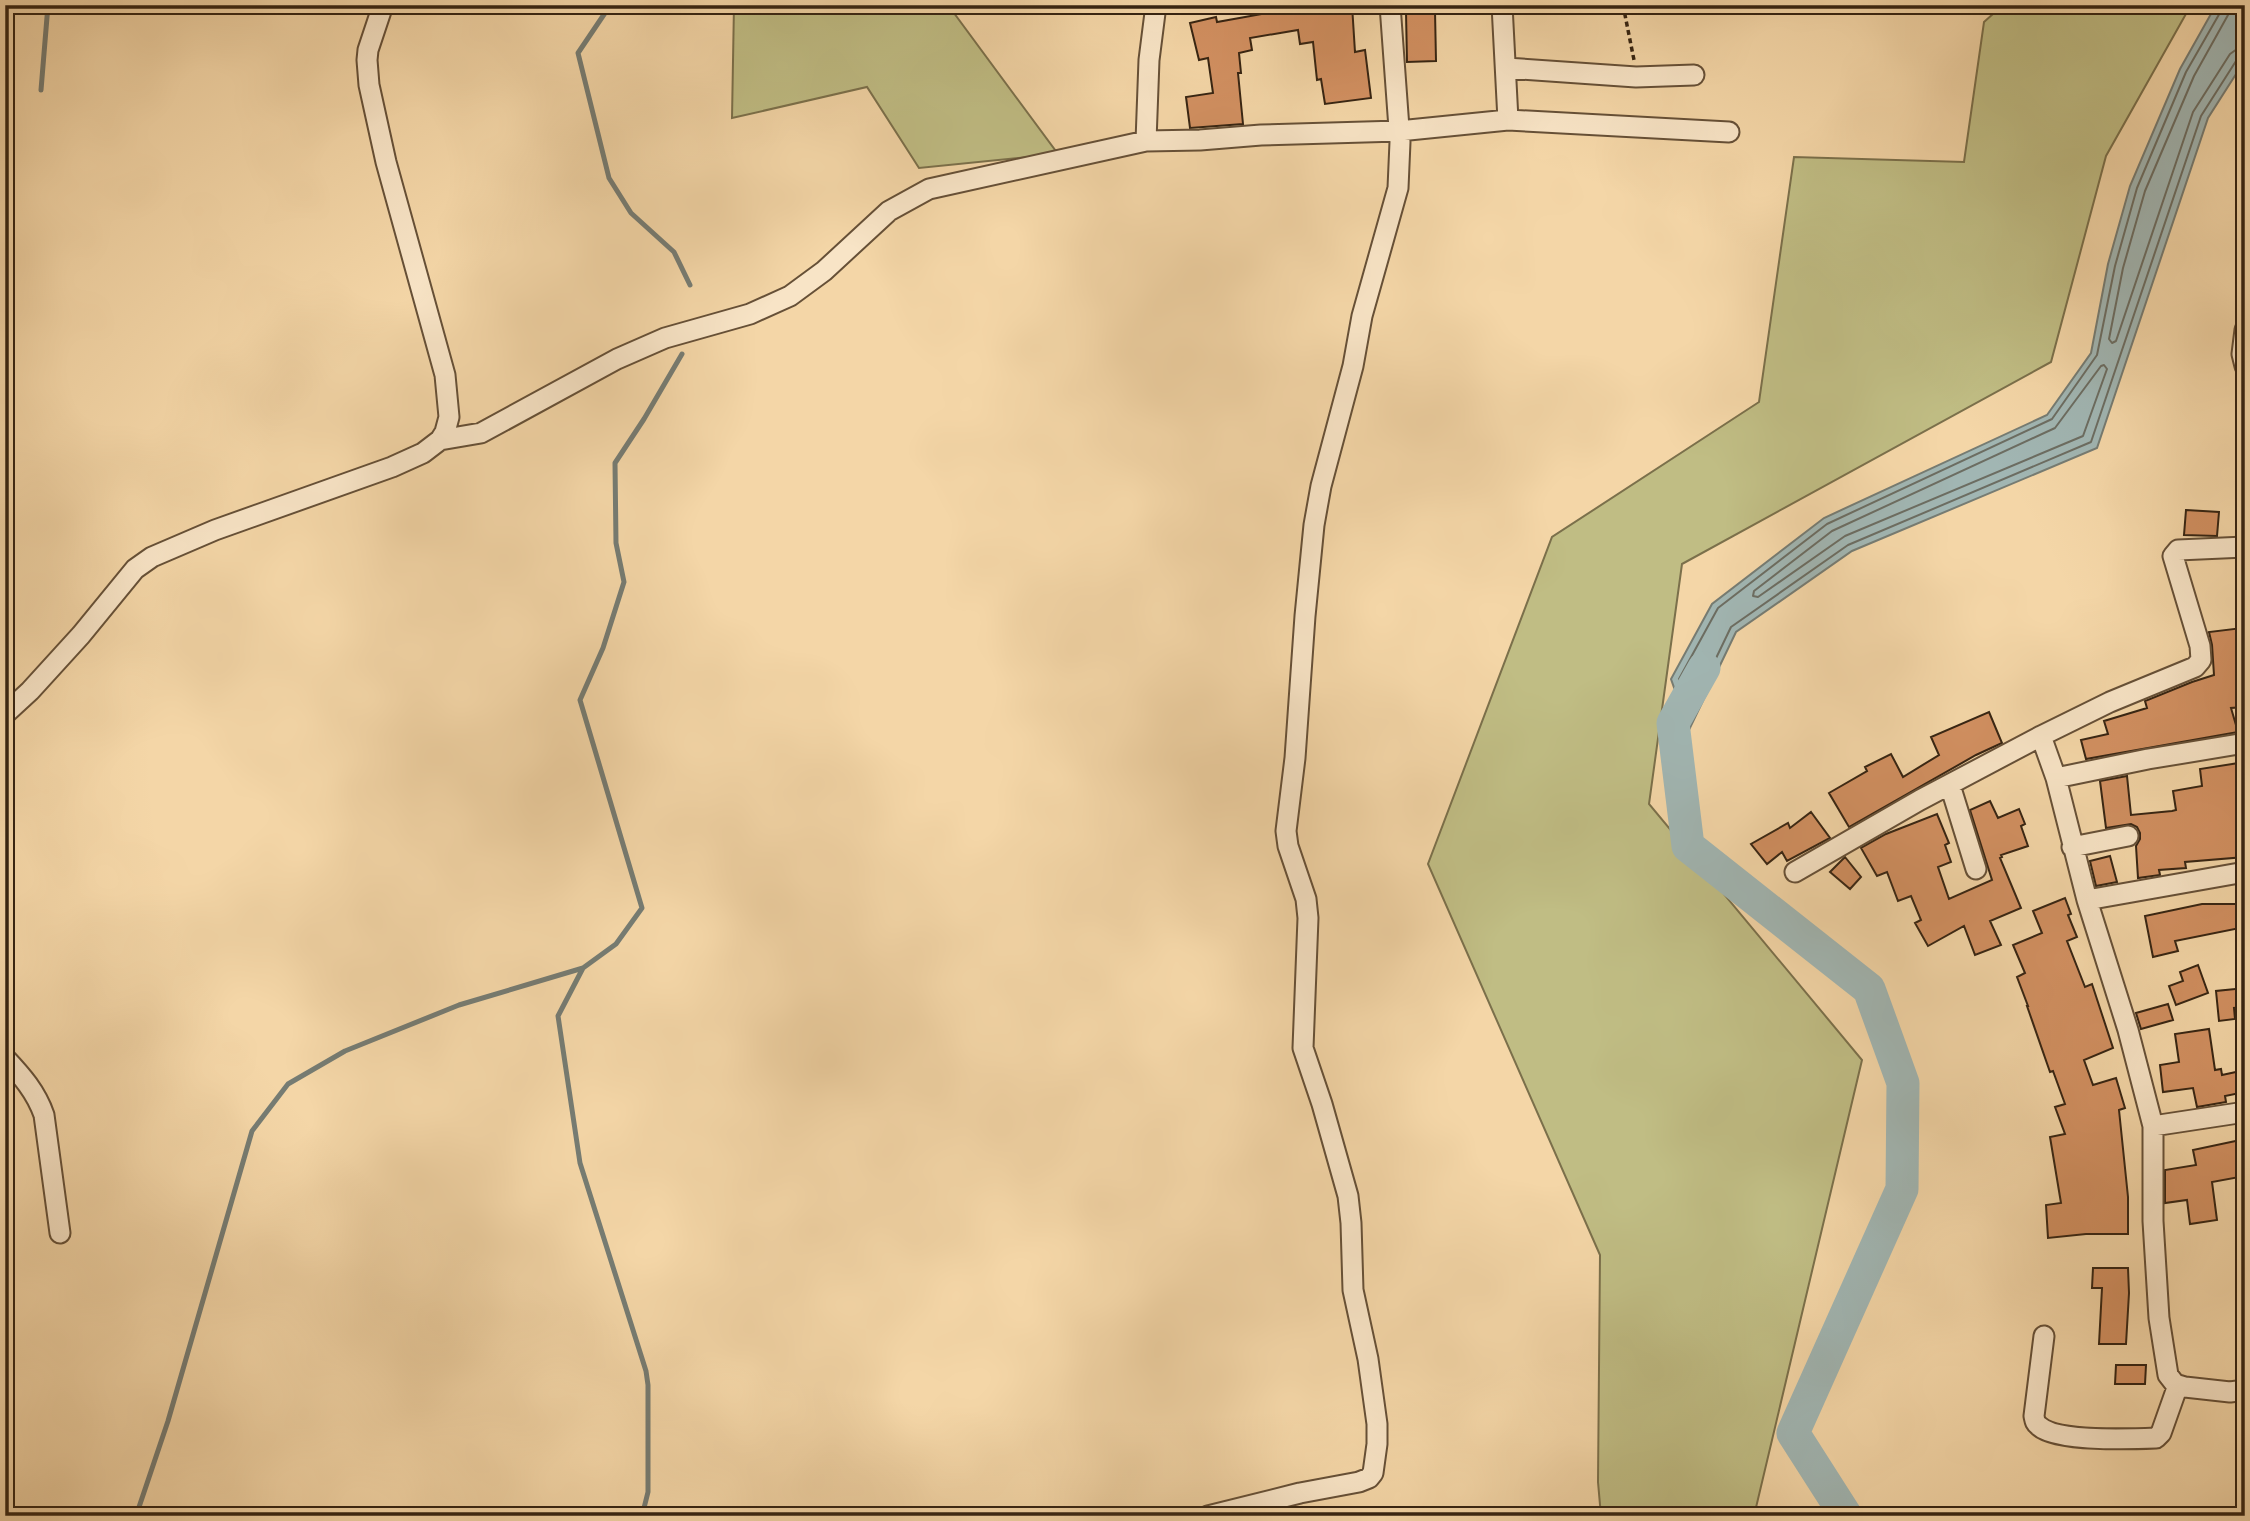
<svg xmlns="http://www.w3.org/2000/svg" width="2250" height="1521" viewBox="0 0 2250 1521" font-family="'Old Standard TT',serif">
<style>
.green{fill:#c0bd84;stroke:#7b704b;stroke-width:2}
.water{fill:#a1b6b3;stroke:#767c73;stroke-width:2}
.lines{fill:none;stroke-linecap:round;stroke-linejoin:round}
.shore{stroke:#6c6d62;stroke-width:2}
.stream{stroke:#767c73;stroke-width:5}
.river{stroke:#a1b6b3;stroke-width:33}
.building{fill:#d29061;stroke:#362412;stroke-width:2}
.minor-casing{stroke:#665037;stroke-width:23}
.path{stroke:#362412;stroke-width:3.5;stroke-dasharray:5 3.5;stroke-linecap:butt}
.minor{stroke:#f8e4c6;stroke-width:19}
</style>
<rect width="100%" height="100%" fill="#f4d6a7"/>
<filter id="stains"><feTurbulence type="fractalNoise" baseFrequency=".00286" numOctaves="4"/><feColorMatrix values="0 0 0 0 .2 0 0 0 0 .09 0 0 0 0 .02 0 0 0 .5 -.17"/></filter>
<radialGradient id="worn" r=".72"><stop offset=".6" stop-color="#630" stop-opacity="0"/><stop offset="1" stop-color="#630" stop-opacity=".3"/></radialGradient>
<path class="green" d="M734 5H948L1058 154 919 168 867 87 732 118Z
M2003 5H2191L2106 156 2051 362 1682 564 1649 804 1862 1060 1754 1516H1601L1598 1482 1600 1255 1428 864 1552 537 1759 402 1794 157 1964 162 1984 22Z"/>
<path class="water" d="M2216 5H2245V60L2208 118 2097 448 1852 551 1736 632 1689 730 1671 679 1712 604 1824 518 2047 415 2091 353 2108 264 2130 186 2180 69Z"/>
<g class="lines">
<path class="shore" d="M2221 5V11L2186 72 2137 188 2115 266 2097 355 2052 419 1827 524 1718 608 1679 679 1688 705 1694 704 1731 627 1848 545 2091 442 2201 116 2236 61 2245 57
M2230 5 2228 15 2194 76 2145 191 2123 268 2109 339 2112 343 2116 341 2193 112 2230 54 2237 49 2245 48
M2104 365 2107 369 2083 436 1845 536 1758 597 1753 596 1754 591 1832 531 2055 428 2101 366Z"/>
<path class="stream" d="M615 5 607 10 578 53 609 178 631 213 674 252 690 285
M41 90 48 5
M583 968 558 1016 580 1163 646 1371 648 1385V1492L642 1516
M136 1516 168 1421 252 1131 288 1084 345 1051 459 1005 583 968 616 944 642 908 580 700 603 648 624 582 616 543 615 463 644 419 682 354"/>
<path class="river" d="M1704 668 1673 723 1688 846 1869 989 1903 1083 1902 1189 1793 1433 1846 1516"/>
</g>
<path class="building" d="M1261 5H1352L1355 52 1365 50 1371 98 1325 104 1321 79 1317 80 1313 42 1300 44 1298 30 1250 38 1252 50 1239 53 1241 73H1238L1243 124 1190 128 1186 97 1213 93 1208 58 1199 60 1190 23 1216 17 1217 22 1262 14Z
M1435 11 1436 61 1407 62 1406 12Z
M2186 510 2219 512 2217 536 2184 535Z
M2242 628 2245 649H2240L2245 678V707L2231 708 2238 732 2086 759 2081 740 2108 734 2104 721 2147 708 2145 701 2192 682 2214 675 2212 645 2209 632Z
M1989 712 2002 743 1976 755 1849 827 1829 793 1867 771 1865 767 1891 754 1903 777 1939 755 1931 737Z
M2245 762V857L2185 862 2186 868 2159 870 2160 875 2138 878 2136 846 2140 839V833L2137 827 2131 824 2106 828 2100 781 2127 776 2131 815 2172 811 2176 810 2173 791 2202 786 2200 769Z
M1990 801 1998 818 2019 809 2025 824 2021 826 2028 846 2001 855 2002 857 2000 858 2021 908 1990 921 2001 945 1975 955 1964 926 1928 946 1915 923 1921 920 1911 896 1898 901 1887 872 1877 876 1861 848 1886 834 1937 814 1949 843 1945 845 1951 862 1938 867 1949 899 1992 880 1970 810Z
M1811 812 1830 838 1787 861 1782 852 1767 864 1751 844 1788 823 1790 828Z
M2110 856 2117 882 2096 886 2090 861Z
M1845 857 1861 877 1850 889 1830 872Z
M2065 898 2071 914 2068 915 2077 937 2067 941 2085 987 2092 984 2113 1048 2084 1060 2093 1085 2116 1078 2125 1108 2119 1110 2128 1197V1234H2086L2048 1238 2046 1205 2061 1203 2050 1137 2065 1134 2055 1107 2065 1104 2053 1071 2050 1072 2027 1006H2028L2017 977 2025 973 2013 945 2042 933 2033 911Z
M2202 904H2245V927L2175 941 2178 951 2153 957 2145 916Z
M2198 965 2208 993 2176 1005 2169 986 2183 981 2180 972Z
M2245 988V1007L2234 1008 2235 1019 2219 1021 2216 991Z
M2168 1004 2173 1020 2141 1029 2136 1013Z
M2209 1029 2215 1070 2221 1069 2222 1075 2245 1070V1092L2225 1096 2226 1102 2197 1107 2193 1088 2163 1092 2160 1065 2179 1062 2175 1034Z
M2245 1139V1176L2212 1182 2217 1220 2190 1224 2187 1200 2165 1203V1170L2196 1165 2193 1150Z
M2093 1268H2128L2129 1293 2126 1344H2099L2102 1288H2092Z
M2116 1365H2146L2145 1384H2115Z"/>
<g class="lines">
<defs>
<path id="minor" d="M1502 5 1508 120 1729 132
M1506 68 1636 77 1694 75
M1146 141 1149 60 1156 5
M2245 330 2242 354 2245 366
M440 440 481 433 617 359 665 338 750 314 790 296 824 271 889 211 929 189 1146 141 1200 140 1261 135 1399 131 1508 120
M2245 547 2178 550 2173 556 2200 646 2201 660 2195 667 2110 702 2041 736 2056 778 2087 900 2128 1030 2153 1126V1221L2159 1318 2168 1375 2175 1384 2185 1387 2230 1392 2245 1390
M5 714 30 691 81 635 135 569 152 557 215 530 392 467 423 453 440 440 445 432 449 417 445 375 386 162 369 85 367 60 368 50 383 5
M2056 778 2148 759 2245 743
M1950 785 1976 869
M2072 847 2128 836
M1795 872 1920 800 2041 736
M2087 900 2245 872
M5 1058C22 1076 36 1092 44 1115L60 1233
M2153 1126 2245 1112
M2044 1336 2034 1416C2035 1421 2035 1423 2039 1426 2056 1442 2132 1439 2156 1438L2161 1433 2178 1385
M1208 1516 1300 1493 1359 1482 1369 1478 1373 1473 1377 1444V1424L1368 1359 1353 1290 1351 1223 1348 1196 1322 1104 1303 1048 1308 918 1306 899 1288 846 1286 831 1295 758 1305 616 1314 525 1321 486 1353 366 1362 316 1398 188 1400 142 1390 5"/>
</defs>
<use href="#minor" class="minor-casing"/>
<path class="path" d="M1623 5 1634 60"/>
<use href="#minor" class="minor"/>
</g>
<rect width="2250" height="1521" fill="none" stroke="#f4d6a7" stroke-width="28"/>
<rect x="7" y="7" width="2236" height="1507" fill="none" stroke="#362412" stroke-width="3.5"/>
<rect x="14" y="14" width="2222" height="1493" fill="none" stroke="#362412" stroke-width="2"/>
<rect width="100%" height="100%" filter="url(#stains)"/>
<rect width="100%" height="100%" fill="url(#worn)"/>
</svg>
